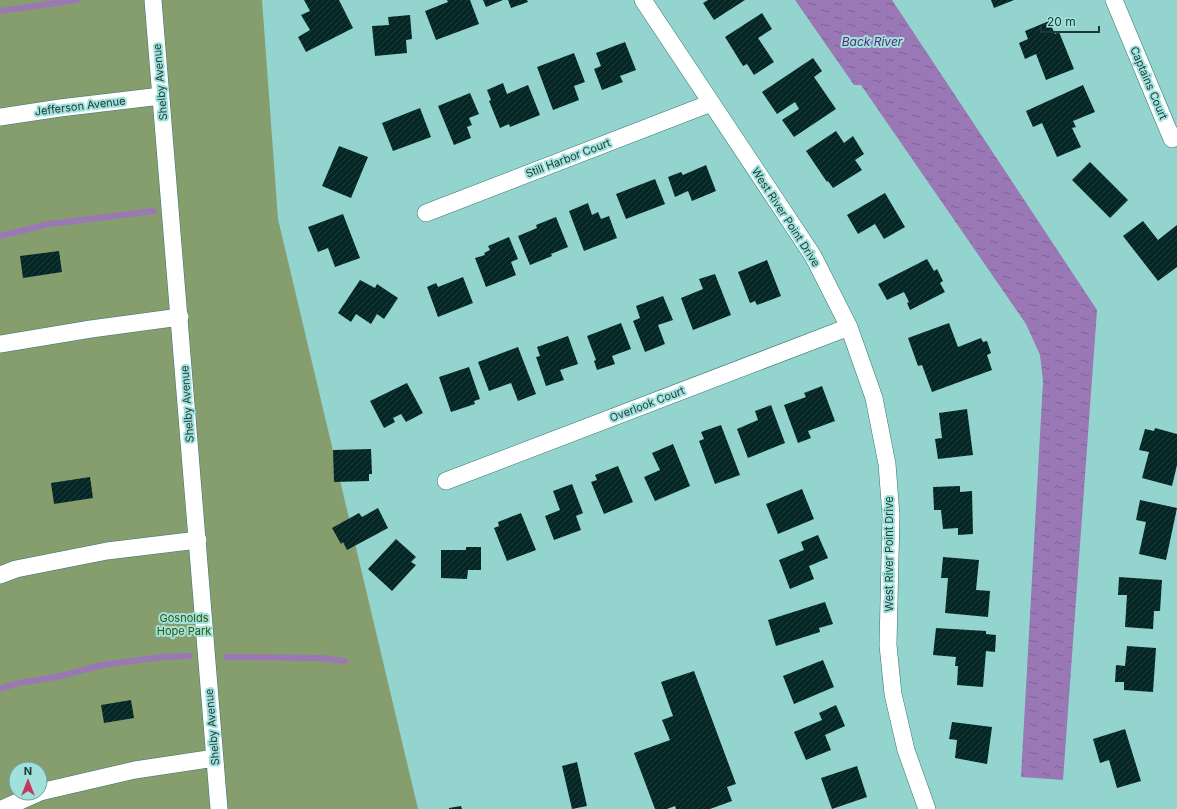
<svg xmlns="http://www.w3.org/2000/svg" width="1177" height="809" viewBox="0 0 1177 809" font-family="Inter,sans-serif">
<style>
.park{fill:#869e6d;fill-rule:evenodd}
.water{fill:url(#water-ripples)}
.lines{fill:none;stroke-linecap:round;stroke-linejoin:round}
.stream{stroke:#9a77b5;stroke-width:6}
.building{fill:url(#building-hatch)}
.street-casing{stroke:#347470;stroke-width:18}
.street{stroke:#fff;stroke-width:17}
.labels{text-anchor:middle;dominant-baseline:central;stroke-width:4;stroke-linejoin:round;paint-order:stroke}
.street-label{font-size:11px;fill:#1d3836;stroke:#a0e1dc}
.park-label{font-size:11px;fill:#37540a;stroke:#a0e1dc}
.water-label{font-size:12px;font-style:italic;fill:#592a76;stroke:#a0e1dc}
</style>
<defs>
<pattern id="water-ripples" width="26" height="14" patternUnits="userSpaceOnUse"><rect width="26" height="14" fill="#9a77b5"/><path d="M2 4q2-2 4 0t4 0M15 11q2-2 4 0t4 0" fill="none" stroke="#7d6394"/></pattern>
<pattern id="building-hatch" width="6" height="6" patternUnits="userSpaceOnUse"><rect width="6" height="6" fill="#042725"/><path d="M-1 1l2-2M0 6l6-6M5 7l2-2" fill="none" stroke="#1f3e3d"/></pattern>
</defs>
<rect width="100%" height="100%" fill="#93d4cf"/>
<path class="park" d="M0 0H262L278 219 418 809H0ZM16 769H40V793H16Z"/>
<path class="water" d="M795 0H892L1097 310 1063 780 1021 777 1043 381 1040 355 1026 324 861 85H854Z"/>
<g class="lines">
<path class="stream" d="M0 11 77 0
M0 236 49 224 154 211
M227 657 320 658 345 661
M0 689 19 683 61 676 102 665 162 657 190 656"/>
</g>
<path class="building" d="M304 0H339L353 28 306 52 298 37 310 30 301 15 310 11Z
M447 0H470L479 24 436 40 425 11 448 2Z
M483 0H503L486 7Z
M508 0H527L528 2 511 8Z
M708 0H745L714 20 703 3Z
M991 0H1014L994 8Z
M762 13 772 29 758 38 774 62 754 75 747 64 743 66 725 37Z
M410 15 412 39 406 40 407 53 375 56 372 26 389 25 388 17Z
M1049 21 1055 34 1059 32 1074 69 1046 80 1036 54 1025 59 1019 43 1028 39 1025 31Z
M625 42 636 70 620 76 623 82 602 90 594 69 601 66 596 53Z
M574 53 585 82 574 86 579 100 553 110 537 67Z
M813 58 822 71 814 77 836 109 794 137 782 120 799 109 795 102 777 114 762 92Z
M503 83 507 94 528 85 540 115 510 127 509 124 500 128 489 101 491 100 487 90Z
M1083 85 1095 112 1073 121 1076 127 1072 128 1081 147 1057 157 1042 123 1033 127 1026 111Z
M470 93 479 114 469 118 472 125 467 127 471 138 454 145 438 106Z
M420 108 431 137 393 151 382 123Z
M836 131 844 143 853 136 864 154 855 160 862 170 833 188 828 181 827 182 806 151Z
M339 146 368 157 351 198 322 186Z
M1090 162 1128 200 1110 218 1072 180Z
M706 165 716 191 692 201 688 191 675 197 668 177 681 172 683 175Z
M655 179 665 204 626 219 616 194Z
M885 193 905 227 884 239 875 224 858 234 847 215Z
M588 203 592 215 598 212 601 219 609 216 617 238 584 251 569 211Z
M343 214 360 258 335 267 328 248 318 252 308 227Z
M556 217 568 247 551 254 552 256 530 265 518 236 537 228 536 225Z
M1143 221 1158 240 1177 225V267L1158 281 1123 236Z
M509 237 518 259 511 262 516 275 486 287 475 258 485 255 484 253 490 250 488 246Z
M59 251 62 272 23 278 20 256Z
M927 259 934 271 937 269 943 281 940 283 945 292 910 310 907 303 909 302 904 292 887 300 878 284Z
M767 260 781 296 757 305 755 301 750 303 738 272Z
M715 274 731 315 693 330 681 298 703 289 699 279Z
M463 277 473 303 438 317 427 287 436 283 438 287Z
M360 280 375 288 377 284 398 298 384 319 377 314 371 324 356 314 351 322 338 313Z
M663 296 673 320 658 325 665 344 645 352 633 321 640 318 636 306Z
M621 323 631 349 612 356 615 364 597 370 594 361 596 360 587 336Z
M949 323 958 347 981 338 983 342 987 341 991 353 987 355 992 370 932 392 922 365 918 366 908 338Z
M568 336 578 364 560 370 564 380 546 386 536 357 540 356 537 347Z
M518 347 536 394 518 401 511 383 489 391 478 362Z
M469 367 480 399 474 401 475 404 451 412 439 377Z
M407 383 423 413 406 422 401 414 393 418 395 422 384 428 370 401Z
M822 386 835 421 808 431 811 438 798 443 784 405 806 397 804 393Z
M771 405 785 443 748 458 737 429 758 420 755 411Z
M967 409 973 455 938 459 935 439 942 438 939 413Z
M721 425 740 475 715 484 699 441 704 439 701 432Z
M1155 428 1177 434V465L1172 486 1142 478 1149 452 1139 450 1145 429 1154 431Z
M673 444 690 486 655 501 644 477 660 470 652 453Z
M371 449 372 474H369V481L334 482 333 450Z
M618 466 633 502 604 514 591 482 597 480 595 475Z
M90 477 93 498 54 504 51 483Z
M572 484 583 513 576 516 581 530 554 540 545 516 560 510 553 491Z
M960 486V492L972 491 973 534 958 535V528L943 529 941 510H934L933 487Z
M802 489 814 519 778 534 766 504Z
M1140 500 1177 508 1166 560 1139 554 1146 522 1136 520Z
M378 508 388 528 347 550 343 542 341 544 332 528 359 513 362 517Z
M521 513 536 550 507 561 494 528 499 526 498 522Z
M818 535 828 558 809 566 814 579 790 589 779 560 804 550 801 542Z
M396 539 416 557 411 562 416 565 392 591 368 569Z
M466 547H481V570H468L467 579 441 578V550H466Z
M943 557 979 560 976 590 990 591 988 617 945 613 948 578H941Z
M1119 577 1162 580 1160 611H1154L1153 629 1125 627 1127 595H1118Z
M825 602 833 624 819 628 820 632 776 646 768 620Z
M936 628 986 631V634L996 635 995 652 986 651 983 687 957 685 958 666H955L956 657 933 655Z
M1127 646 1156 648 1153 692 1124 690V682H1115L1116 665 1125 666Z
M823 660 834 687 794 704 783 676Z
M694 671 736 784 727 787 732 801 710 809H676L675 806 667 809H655L634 753 670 740 662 720 673 716 661 682Z
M131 700 134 718 104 723 101 705Z
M836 705 845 726 825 735 831 750 806 760 794 732 822 720 819 713Z
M952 722 992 727 987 764 955 758 957 740 949 739Z
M1125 729 1141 781 1117 788 1109 760 1100 763 1093 739Z
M577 762 587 806 572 809 562 766Z
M857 766 867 797 832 809 821 778Z
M461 806 462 809H449V808Z"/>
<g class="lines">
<defs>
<path id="street" d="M153 0 219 809
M643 0 813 256 849 327 874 398 887 464 891 515 888 645 893 694 906 750 927 809
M1114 0 1172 139 1177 136
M0 117 60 108 161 96
M426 213 711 103
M0 344 91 329 180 317
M446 481 849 327
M0 575 16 569 107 551 198 540
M40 792 135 770 215 758
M2 809 38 793"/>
</defs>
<use href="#street" class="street-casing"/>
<use href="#street" class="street"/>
</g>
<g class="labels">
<g class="street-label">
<text transform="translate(160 82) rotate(-95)">Shelby Avenue</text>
<text transform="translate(1149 83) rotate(67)">Captains Court</text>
<text transform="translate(80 106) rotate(-7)">Jefferson Avenue</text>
<text transform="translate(568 158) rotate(-21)">Still Harbor Court</text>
<text transform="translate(786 217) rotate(57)">West River Point Drive</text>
<text transform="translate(187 404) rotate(-94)">Shelby Avenue</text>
<text transform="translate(647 404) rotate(-21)">Overlook Court</text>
<text transform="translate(889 554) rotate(-90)">West River Point Drive</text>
<text transform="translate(212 727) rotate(-95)">Shelby Avenue</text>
</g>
<g class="park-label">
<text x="184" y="618">Gosnolds<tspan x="184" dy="13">Hope Park</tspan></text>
</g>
<g class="water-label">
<text x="872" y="41">Back River</text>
</g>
</g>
<g transform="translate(28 781)"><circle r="19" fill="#a0e1dc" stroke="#6c9d9a"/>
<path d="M0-3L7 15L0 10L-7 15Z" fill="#c6375c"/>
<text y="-6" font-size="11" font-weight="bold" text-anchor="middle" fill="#1d3836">N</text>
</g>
<path d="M1041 26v6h58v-6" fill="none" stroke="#1d3836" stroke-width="2"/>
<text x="1047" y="26" font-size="12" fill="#1d3836" stroke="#a0e1dc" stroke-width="3" paint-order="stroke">20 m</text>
</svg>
